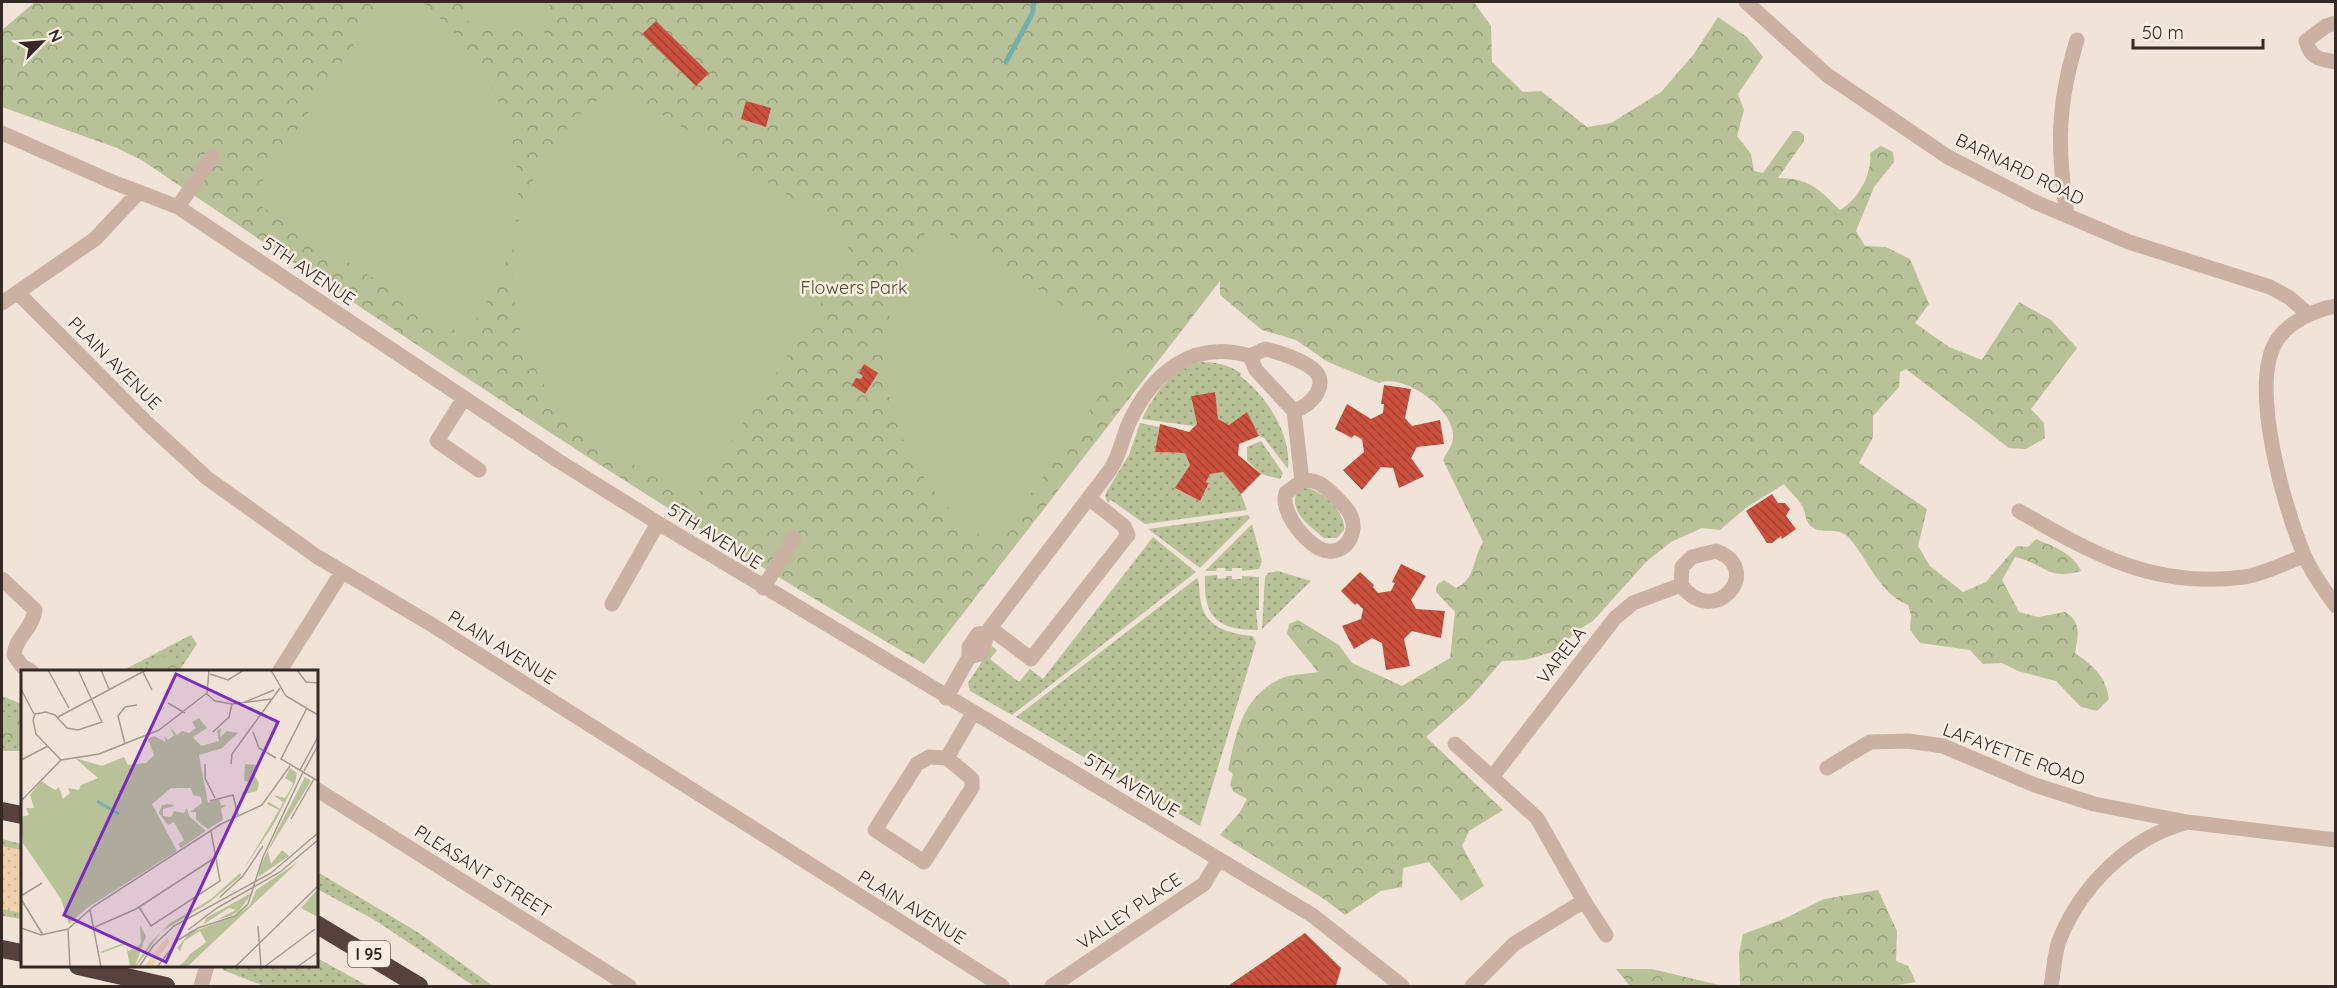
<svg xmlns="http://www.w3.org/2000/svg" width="2337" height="988" viewBox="0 0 2337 988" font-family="Quicksand,sans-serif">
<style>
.grass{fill:url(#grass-dots)}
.forest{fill:url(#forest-crowns)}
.sand{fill:url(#sand-dots)}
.pitch{fill:#b8c197}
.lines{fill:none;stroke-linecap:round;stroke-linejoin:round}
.stream{stroke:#76b0ac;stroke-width:5}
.building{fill:url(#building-back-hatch)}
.minor{stroke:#cab1a3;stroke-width:15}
.highway{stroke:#56413c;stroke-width:18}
.labels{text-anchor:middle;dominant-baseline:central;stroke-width:5;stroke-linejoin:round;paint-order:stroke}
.shield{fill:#faede4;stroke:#70645f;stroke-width:1.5}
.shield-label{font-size:16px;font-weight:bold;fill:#352926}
.street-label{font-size:18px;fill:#352926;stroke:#faede4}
.park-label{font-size:18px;fill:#495429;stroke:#faede4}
.inset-river{fill:none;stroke:#76b0ac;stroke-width:3}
.inset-road{fill:none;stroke:#a69991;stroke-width:1.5}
.view{fill:#7b2cbf;fill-opacity:0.15;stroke:#7b2cbf;stroke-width:3}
.inset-edge{fill:none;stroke:#352926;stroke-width:3}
</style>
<defs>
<pattern id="grass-dots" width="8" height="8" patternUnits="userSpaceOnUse" patternTransform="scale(1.5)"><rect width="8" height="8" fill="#b8c197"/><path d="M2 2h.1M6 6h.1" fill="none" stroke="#969d7b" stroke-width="1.8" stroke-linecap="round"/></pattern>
<pattern id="forest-crowns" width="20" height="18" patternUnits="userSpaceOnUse" patternTransform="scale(1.5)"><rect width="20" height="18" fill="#b8c197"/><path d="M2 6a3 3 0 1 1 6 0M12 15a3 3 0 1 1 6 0" fill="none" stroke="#969d7b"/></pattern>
<pattern id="sand-dots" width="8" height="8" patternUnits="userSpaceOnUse" patternTransform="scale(1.5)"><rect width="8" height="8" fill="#efd1ac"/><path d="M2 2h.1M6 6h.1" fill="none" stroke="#ceb394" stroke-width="1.8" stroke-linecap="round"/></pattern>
<pattern id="building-back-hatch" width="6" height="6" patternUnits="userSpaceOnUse" patternTransform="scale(1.5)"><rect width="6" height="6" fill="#cb503d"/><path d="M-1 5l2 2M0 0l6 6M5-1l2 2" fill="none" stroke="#a64233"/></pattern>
</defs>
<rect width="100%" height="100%" fill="#f2e3d8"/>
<path class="grass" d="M1201 362C1216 362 1229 365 1241 373L1240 376C1266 395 1292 435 1288 469L1264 438 1259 436 1247 413 1229 425 1218 419 1214 392 1191 396 1197 424 1194 426 1142 419C1154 394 1172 368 1201 362Z
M1140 423 1159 427 1156 452 1185 453 1190 465 1176 489 1200 501 1209 484 1206 482 1210 474 1223 472 1241 494 1247 510 1145 524 1111 500 1108 503 1105 496 1107 491 1129 455Z
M1261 441 1283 473 1280 479 1261 474 1247 460V447Z
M1304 488C1320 487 1347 514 1344 530L1337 538H1324C1311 527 1290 513 1296 494Z
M1248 515 1250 518 1200 568 1148 529Z
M1252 524 1262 562 1259 569 1242 571V568H1232V571H1226L1225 568H1217L1216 571H1205Z
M1153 537 1196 572 1012 715 970 691 968 683 992 646 997 650 990 659 1019 682 1030 669 1043 679Z
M1278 571 1311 581 1262 629 1265 577 1268 573Z
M1217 575 1218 579 1226 578V576H1232V579H1242V576L1259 577V610H1256L1258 630C1218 630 1203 618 1205 576Z
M1197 578C1200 583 1199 590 1200 597 1203 627 1228 634 1253 636L1256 643 1200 826 1016 717Z
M191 635 197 644 179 671 120 672Z
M2 696 22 704V751H2Z
M2 839 22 844V919L2 916Z
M316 871 419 933 493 986H474L373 919 317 889Z
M317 958 368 986H264L223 970 222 966H316Z"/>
<path class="forest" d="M35 2H1474L1491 26 1492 62 1523 92 1541 91 1587 127 1611 123 1661 92 1694 54 1718 17 1747 37 1763 57 1738 94 1744 110 1737 136 1751 154 1754 171 1763 173 1793 131H1799L1804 135V141L1778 178C1809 178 1819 189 1840 210 1858 200 1873 173 1870 153L1881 146 1893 152 1894 162 1874 187 1856 231 1865 246 1886 247 1910 259 1929 304 1915 323 1949 347 1982 360 2019 302 2051 320 2077 348 2031 409 2044 423 2045 438 2026 449 2009 448 1906 369 1900 372 1899 387 1873 416V437L1859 463 1927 509 1918 546 1930 566 1963 592 1986 582 2017 546 2028 547 2036 539C2054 547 2073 553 2081 571 2046 581 2044 563 2015 557L2002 580 2019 612 2038 617 2065 612C2082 622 2078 636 2075 653 2093 666 2106 676 2109 699L2097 711 2081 707 2056 681 2018 671 2002 663 1983 664 1970 650 1920 643 1910 630 1911 615 1908 605C1879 593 1869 561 1850 539 1839 526 1828 534 1815 529 1804 524 1807 514 1802 506 1798 498 1789 491 1784 484L1747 507 1720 530 1702 528 1671 542 1647 561 1593 621 1578 630 1556 651 1525 660 1502 661 1470 698 1426 737 1503 810 1469 831 1462 846 1484 886 1461 901 1429 862 1403 868 1402 887 1381 891 1345 915 1324 899 1220 835 1240 812 1247 799 1234 792 1230 785 1233 774 1228 770C1236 733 1243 696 1280 679 1291 674 1307 674 1318 672L1287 634 1289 624 1298 620 1339 645 1352 663 1402 686 1450 658 1455 612 1436 592 1437 585 1444 580 1456 588C1476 579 1472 560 1483 542L1443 460C1446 453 1453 445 1453 438 1456 410 1404 373 1379 383L1328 362 1296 340 1262 330 1220 295V281L924 664C656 508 400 334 143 161L117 148 2 107V30Z
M165 656 173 658 176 667 172 671H140Z
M2 715 22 720V740L2 739Z
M1878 890 1897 931 1896 961 1908 966 1916 982 1892 986H1740L1739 954 1743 934 1784 919 1824 899Z
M1616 969H1652L1723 986H1630Z"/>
<path class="sand" d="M2 846 22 850V913L2 909Z"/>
<path class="pitch" d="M382 2C393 1 413 0 423 3 433 8 438 17 446 25 490 69 519 130 518 194 517 247 497 296 463 336L259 205 255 192Z
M464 2H550L544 36 460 20Z
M618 86 845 232 851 257 693 501C655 476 597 446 566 413 476 313 503 154 618 86Z
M932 224 1009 268 1121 346 1124 362 994 546C883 472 848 334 932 224Z"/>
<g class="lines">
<path class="stream" d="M1006 62 1032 14 1034 2"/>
</g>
<path class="building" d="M656 21 709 73 696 86 642 34Z
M746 101 771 108 766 127 741 119Z
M864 364 878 373 865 394 852 385 856 378 861 379 863 376 859 373Z
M1384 385 1411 389 1405 418 1412 426 1440 420 1444 444 1417 447 1411 458 1424 476 1399 488 1393 468 1381 467 1362 490 1343 470 1364 452 1362 439 1354 435 1352 438 1335 429 1347 404 1371 419 1383 413 1384 404H1381Z
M1215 392 1218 419 1229 425 1247 412 1259 436 1239 444 1238 455 1261 474 1241 494 1223 472 1210 474 1206 482 1209 483 1200 501 1175 488 1190 465 1185 453 1155 452 1160 424 1189 432 1197 424 1191 396Z
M1772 494 1778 503H1785L1790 509 1786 516 1796 529 1782 539 1781 536 1772 543H1767L1746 511Z
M1401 564 1426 576 1411 600 1416 609 1445 611 1441 638 1412 631 1404 639 1410 666 1386 670 1382 643 1372 638 1354 649 1342 626 1361 619 1363 609 1357 603 1355 605 1341 591 1360 572 1374 585 1373 587 1378 593 1391 591 1395 583 1392 582Z
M1305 933 1341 968 1336 986H1228Z"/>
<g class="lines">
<path class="minor" d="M1746 2 1827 75 1948 157 2035 202 2129 242 2270 287 2290 298 2308 314
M2336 23 2326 26 2306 41C2311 59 2319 59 2336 62
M2 133 110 181 178 207 557 460 658 523 1312 915 1402 986
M178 207 212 156
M2067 215C2057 148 2057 105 2077 40
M18 293 147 423 207 478 316 556 429 623 1002 986
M2 303 95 239 139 192
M2336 306C2314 310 2289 322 2277 340 2248 385 2285 509 2304 555 2312 573 2324 590 2336 606
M1265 349C1279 352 1302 360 1313 369 1331 384 1311 406 1294 411L1256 370 1250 356Z
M464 398 437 441 479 470
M1294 411 1302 481 1286 493C1279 512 1310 550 1328 551 1347 553 1358 532 1351 516 1348 509 1342 504 1337 498 1326 488 1318 478 1302 481
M2019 511C2093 554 2154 589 2244 577 2264 574 2285 563 2304 556
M1716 551C1765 569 1715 630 1681 585L1682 567 1692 557Z
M2 579 35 610C33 628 15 638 14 655L22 666 32 672
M763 588 794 538
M612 604 658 523
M990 628 1031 659 1128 535 1124 526 1090 499
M969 657 980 654C986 645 985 635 990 628L1110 470C1120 455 1122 439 1129 423 1152 373 1193 339 1250 356
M279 672 342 572
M946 698 969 657V647L978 634 986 633
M1455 744 1537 818 1584 901 1514 944 1472 986
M947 758 929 757 917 764 875 830 924 862 972 788V779L947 758 973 713
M1827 768 1870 742 1908 741 1943 746 2035 785 2094 804 2187 822 2336 840
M1493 776 1615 618 1633 603 1681 585
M316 789 629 986
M1584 901 1606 935
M201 986 207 966
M1052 986 1204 884 1219 859
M2051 986C2054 971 2054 951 2061 936 2083 884 2130 838 2185 823"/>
<path class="highway" d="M2 811 22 815
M316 924 419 986
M2 949 22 953
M78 966 166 986"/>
</g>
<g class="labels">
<rect class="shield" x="348" y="941" width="42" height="26" rx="4.5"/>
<g class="shield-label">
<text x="369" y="954">I 95</text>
</g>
<g class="street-label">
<text transform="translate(2020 169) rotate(26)">BARNARD ROAD</text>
<text transform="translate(309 271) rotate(34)">5TH AVENUE</text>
<text transform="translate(115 363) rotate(45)">PLAIN AVENUE</text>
<text transform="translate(715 536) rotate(32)">5TH AVENUE</text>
<text transform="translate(502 647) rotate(32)">PLAIN AVENUE</text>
<text transform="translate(1561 655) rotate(-52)">VARELA</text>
<text transform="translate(2014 754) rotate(20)">LAFAYETTE ROAD</text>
<text transform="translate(1132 785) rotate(31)">5TH AVENUE</text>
<text transform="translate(483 871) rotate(32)">PLEASANT STREET</text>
<text transform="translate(912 907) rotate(32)">PLAIN AVENUE</text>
<text transform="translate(1129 911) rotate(-34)">VALLEY PLACE</text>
</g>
<g class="park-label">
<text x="854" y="287">Flowers Park</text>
</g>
</g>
<g transform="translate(21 670)">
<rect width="297" height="297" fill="#f2e3d8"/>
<path d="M269 98 276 103 274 113 254 152 221 202 258 140 246 134 251 128 248 132 259 139 262 132 252 125 264 128 271 117 272 113 264 108ZM284 107 290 111 247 181 250 194 261 180 268 186 237 207 240 195 255 163ZM149 134 154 136 142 139V146L150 147 153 141 163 143 166 138 168 146 185 161 160 178 157 174 163 170 153 152 147 155 138 143 141 135ZM277 192 166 297H157L185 272 179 261 163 271 159 281 156 278 168 263 213 247 229 235 235 220ZM219 203 220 206 189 232 140 262 115 297H109L105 274 81 283 79 282 105 272 107 281 115 278 120 273 119 255 125 266 114 296 129 273 148 254 190 229ZM232 222 217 242 209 246 195 250 215 240 208 238 183 254 185 248Z" fill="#b8c197"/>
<path d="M178 48 186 58 172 67 180 76 198 71 196 61 200 58 199 67 206 61 217 63 201 78 178 85 187 133 198 129 200 135H205L200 139 202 150 187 159 181 155 175 149V142H169L181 133 180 127 172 125 170 118H150L131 134 156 181 66 238 48 254 40 229 2 173 0 147 8 145 5 138H13L9 125 20 111 34 120 38 117 42 129 49 123 47 118 58 120 60 115 77 108 54 88 81 96 103 87 107 95 125 93 133 85 127 69 133 66 145 72 143 66 147 70 153 65 149 57 156 65 161 61 168 63 175 58 171 52ZM224 94 236 95 234 106 238 113 236 121 220 125 228 113 223 110ZM295 221H297V247L280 238ZM214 249 165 297H160L169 284 186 272 184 259 200 258Z" fill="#b8c197"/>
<path d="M145 268 149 271 131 297H123Z" fill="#efd1ac"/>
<path d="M134 146 147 169 134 173 120 170 111 160ZM46 147 64 175 48 187 28 158ZM107 169 128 197 111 207 95 205 100 213 75 228 60 203 75 198 89 201 82 185ZM29 170 48 199 30 211 11 183Z" fill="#b8c197"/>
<path class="inset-river" d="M76 131 98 144"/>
<path class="inset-road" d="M27 0 48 38M80 0 88 19M188 0 186 24 194 31 211 34 250 29M250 0 265 26 297 45M276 0 285 12 297 13M122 2 131 20M189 4 207 10 223 0M0 19 13 44M224 32 253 20M147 33 164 43M286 38 260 89 297 111M37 47 125 0M192 62 208 47 211 34M232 62 238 78 255 88M104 74 97 46 104 37 116 35M0 90 27 76M40 90 15 64 12 50 14 44 25 42 34 45 46 58 57 60 81 52 57 0M184 94V108L194 128M210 94 211 84 259 18M279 100 297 67M283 101 297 75M0 131 40 90 78 84 138 60 186 23M189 131 212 125 217 145M270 149 293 109M0 226 21 213M199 227 222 206 242 176M0 229 22 265M118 237 130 256 199 211 190 161M69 240 80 297M237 256 240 297M74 257 115 239 195 187M0 258 20 265 47 259 73 236 200 154 241 135 269 96M47 259 49 297M167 260 196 238 259 202 297 170M157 270 177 258 214 246 227 234 242 187 282 102M118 297 132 276 153 256 250 203 297 163M136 297 158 269M214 297 297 216M243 297 294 259M276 297 297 282"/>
<path class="view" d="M155 4 257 52 145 292 43 245Z"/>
<rect width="297" height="297" class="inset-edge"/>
</g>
<rect width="2337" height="988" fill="none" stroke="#352926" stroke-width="6"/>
<g transform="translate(42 42) rotate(65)" stroke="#faede4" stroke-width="4.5" paint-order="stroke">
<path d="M0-4.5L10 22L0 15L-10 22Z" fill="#352926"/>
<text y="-9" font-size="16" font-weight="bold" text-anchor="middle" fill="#352926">N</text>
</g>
<path d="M2133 39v9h130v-9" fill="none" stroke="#352926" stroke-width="3"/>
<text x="2142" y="39" font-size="18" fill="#352926" stroke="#faede4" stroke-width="4.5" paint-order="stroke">50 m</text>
</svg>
